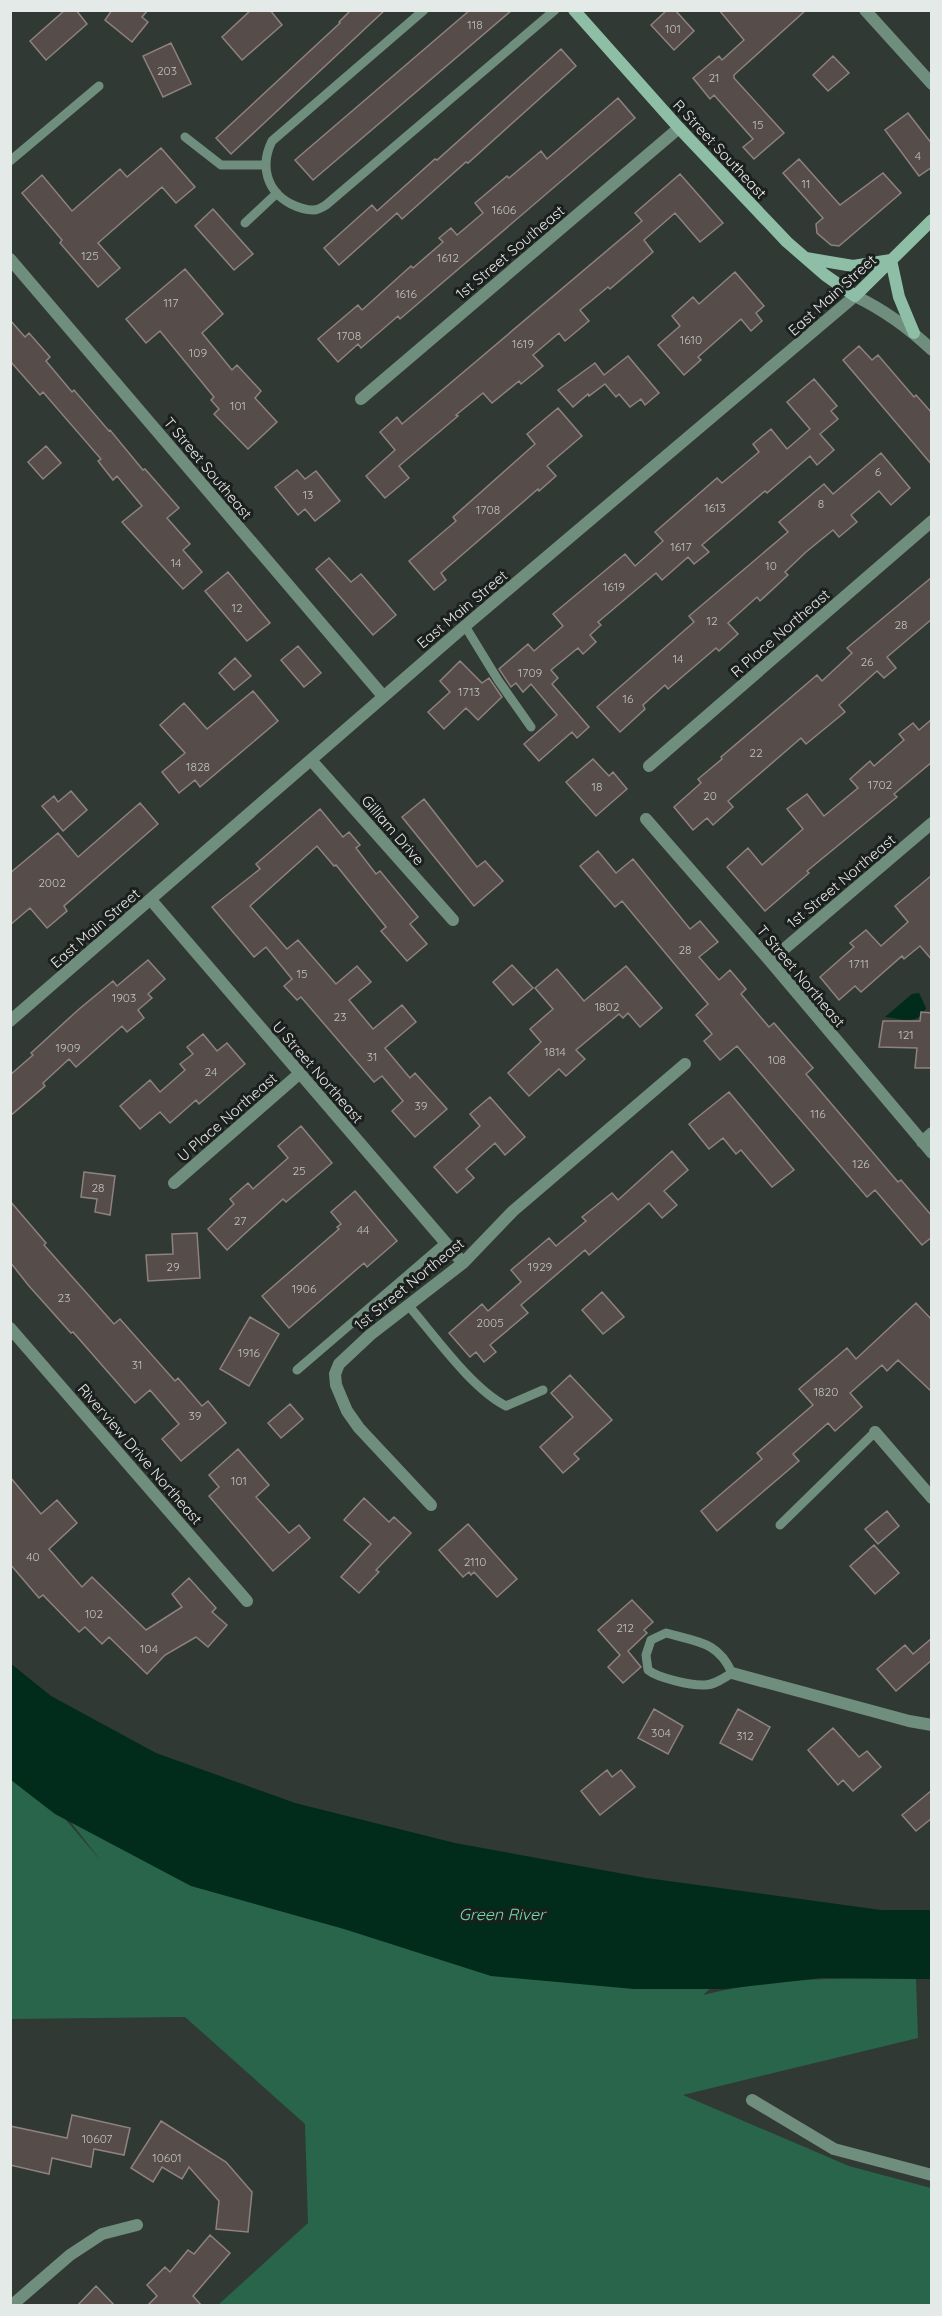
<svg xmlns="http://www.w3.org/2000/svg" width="942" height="2316" viewBox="0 0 942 2316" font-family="Quicksand,sans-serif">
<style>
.green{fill:#28654a}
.water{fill:#012b1a}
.building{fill:#564c49;stroke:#8e827f;stroke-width:1.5}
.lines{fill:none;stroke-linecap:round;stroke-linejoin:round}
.service{stroke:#708e7e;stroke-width:9}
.minor{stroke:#708e7e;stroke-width:12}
.tertiary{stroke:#708e7e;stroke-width:12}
.secondary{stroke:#8ebfa6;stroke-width:12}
.labels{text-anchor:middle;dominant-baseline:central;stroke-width:6;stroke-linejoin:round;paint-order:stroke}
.number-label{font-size:12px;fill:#c0c2c0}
.street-label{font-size:15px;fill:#e4eae7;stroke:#1b1f1d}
.water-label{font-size:16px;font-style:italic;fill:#74deae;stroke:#1b1f1d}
</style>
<rect width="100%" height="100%" fill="#303934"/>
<path class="green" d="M11 1745 738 1963 703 1995C772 1977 845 1978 916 1979L918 2038 683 2095 849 2166 931 2188V2305H218L308 2223 305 2124 185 2017 11 2019 10 1778 66 1820 101 1861Z"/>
<path class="water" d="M919 993 926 1008C918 1026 902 1019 885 1017L912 994Z
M10 1663 51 1696 156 1753 295 1803 455 1843 646 1878 881 1910H931V1979L821 1978 724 1989H634L491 1976 344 1929 191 1886 55 1814 11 1780Z"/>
<path class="building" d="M65 10H76L87 24 46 60 30 41Z
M112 10H148L142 17 148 22 132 42 105 20Z
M251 10H270L282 25 242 60 222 37Z
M351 10H385L231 154 216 138 340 23 339 22Z
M470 10H512L313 180 295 160Z
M667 10H675L694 31 674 50 651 25Z
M719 10H806L734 75V78L784 133 754 159 743 147 753 139 714 95 710 99 693 78 719 56 722 60 744 40Z
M171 43 191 84 163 97 143 56Z
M561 49 576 66 468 163 466 162 402 219 397 213 339 265 324 248 372 205 377 211 435 159 437 160Z
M833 56 849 73 828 91 813 75Z
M618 98 635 118 400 319 398 316 361 348 358 344 338 362 318 339 358 305 362 310 411 266 413 268 443 242 439 238 451 228 457 235 483 213 475 203 507 176 509 178 541 151 547 159Z
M908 113 932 144V167L919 176 885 130Z
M161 148 195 187 176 203 162 187 98 243 120 268 98 287 60 243 62 240 22 193 42 175 72 211 120 169 127 177Z
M799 159 840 205 883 173 901 193 839 246 831 245 817 233 816 224 823 218 783 173Z
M680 174 723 223 700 242 675 213 644 240 653 252 610 289 608 287 580 310 589 321 565 341 559 333 533 355 543 366 521 384 519 381 492 403 483 393 456 415 458 416 399 466 409 478 385 498 366 476 395 450 380 432 397 417 402 424 642 221 635 213Z
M213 209 253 254 234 270 195 226Z
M185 269 223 314 202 333 232 370 237 365 261 391 255 398 277 422 248 449 214 414 219 409 211 400 214 397 160 331 146 343 126 319Z
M735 272 764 306 756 313 762 321 751 331 741 319 698 357 701 360 684 375 658 345 680 326 672 316 693 297 699 304Z
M10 320 25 337 29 333 50 357 46 361 72 392 74 390 109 431 110 430 143 470 145 469 179 508 167 518 190 544 183 550 202 572 183 589 122 522 142 506 117 476 113 480 98 461 101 459 43 392 40 395 10 361Z
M859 346 872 360 878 355 914 397 916 395 932 413V465L843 360Z
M628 356 659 393 645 405 641 399 630 407 619 394 616 397 605 384 589 396 588 394 573 407 558 390 595 363 604 375Z
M814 379 837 406 831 411 838 419 820 434 834 450 817 465 810 456 767 493 765 491 702 545 709 552 694 564 688 557 662 580 656 573 598 622 601 625 590 635 596 642 583 654 578 648 551 670 558 678 552 684 589 727 577 738 572 732 539 761 524 744 557 715 531 684 523 692 516 683 511 687 499 669 528 644 534 651 563 626 553 614 625 554 635 566 663 541 655 532 717 478 722 483 759 452 753 444 771 429 787 449 810 429 787 402Z
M558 408 582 436 547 466 556 476 539 491 538 489 441 573 446 580 434 590 409 561 456 521 453 517 535 444 527 434Z
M46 446 61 463 43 479 28 462Z
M881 453 910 488 891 505 879 491 851 515 857 522 839 537 833 530 806 552 785 572 788 575 760 601 757 597 728 623 738 634 719 651 716 648 668 689 665 685 643 705 645 709 620 732 597 707 694 622 689 616 788 532 779 522 824 484 833 494Z
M297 470 305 479 316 471 340 501 315 521 305 509 298 515 275 487Z
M329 558 351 582 361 574 396 615 373 635 316 569Z
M228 572 270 623 247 641 205 591Z
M932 577V619L887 657 896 668 884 678 877 671 839 705 845 712 806 744 801 738 728 801 733 807 713 825 707 818 693 830 674 807 701 783 698 779 722 759 721 757 817 675 822 681 852 653 847 648Z
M298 646 321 673 304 687 281 660Z
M235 658 251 676 234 690 219 673Z
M460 661 482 683 489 678 502 697 478 720 466 708 444 729 428 712 450 692 440 681Z
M253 691 278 721 200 787 195 780 179 793 162 772 185 753 160 725 184 703 207 729Z
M932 719V762L894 794 897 797 807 871 809 873 765 911 727 867 748 848 762 865 803 829 787 809 807 794 824 816 858 788 850 779 870 761 874 766 904 740 899 734 913 723 919 730Z
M593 759 609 776 613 772 627 789 596 816 566 782Z
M71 791 87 810 63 831 42 806 54 796 58 802Z
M424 799 477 867 485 861 503 881 474 906 402 817Z
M140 803 158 824 64 906 67 911 47 928 30 908 10 925V873L58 833 78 857Z
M320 809 343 837 349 832 360 845 356 848 376 874 380 871 418 917 410 924 427 944 407 961 381 931 386 927 336 865 334 866 317 846 250 906 287 949 298 940 336 984 357 966 371 982 349 1000 373 1029 402 1005 416 1022 385 1048 410 1078 415 1073 447 1109 415 1137 392 1111 403 1101 382 1076 374 1082 301 997 297 1000 284 986 292 979 266 947 254 957 212 907 260 869 256 864Z
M598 851 616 873 633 859 690 929 700 921 718 942 699 957 719 980 730 970 746 989 741 994 769 1027 774 1023 813 1068 806 1074 898 1182 901 1180 932 1216V1237L922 1245 875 1190 867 1197 737 1046 720 1060 704 1041 712 1034 696 1015 708 1004 622 901 615 907 580 866Z
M932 875V960L920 946 904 959 902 956 861 992 855 986 839 1000 820 977 854 947 850 943 866 930 881 946 908 922 895 906Z
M148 960 165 979 148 994 152 998 138 1010 144 1018 127 1032 122 1026 76 1067 69 1059 43 1083 45 1086 10 1116V1075L33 1055 31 1053 78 1010 113 981 117 986Z
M512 965 533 988 513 1005 493 982Z
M626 966 662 1008 640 1027 628 1013 623 1018 619 1014 576 1050 585 1059 566 1076 559 1069 529 1096 508 1073 541 1042 530 1029 553 1009 535 988 557 969 584 1001Z
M921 1012 932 1013V1068H915L917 1048 879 1047 883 1021H920Z
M203 1034 217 1051 227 1043 245 1064 199 1104 196 1100 170 1123 160 1112 140 1129 120 1106 150 1080 160 1092 185 1070 180 1064 193 1054 187 1047Z
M729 1092 794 1170 772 1187 741 1150 736 1154 723 1138 709 1149 689 1124Z
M490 1097 525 1137 505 1155 495 1143 466 1169 474 1178 457 1193 434 1167 480 1126 470 1114Z
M301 1126 332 1163 286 1202 283 1199 227 1250 208 1229 234 1204 230 1199 248 1183 253 1189 288 1158 278 1146Z
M672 1151 688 1170 664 1191 677 1205 662 1218 649 1203 589 1255 585 1250 521 1305 528 1313 490 1345 496 1352 484 1362 476 1352 470 1357 449 1333 482 1304 488 1311 521 1282 511 1270 549 1238 556 1246 586 1221 582 1217 612 1193 618 1200Z
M84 1172 115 1176 110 1215 95 1212 97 1199 81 1197Z
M355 1191 397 1241 367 1267 364 1263 289 1328 262 1296 339 1229 337 1227 341 1224 331 1212Z
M10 1201 46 1243 44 1245 114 1324 120 1319 175 1381 178 1378 202 1406 208 1401 226 1423 181 1461 162 1439 179 1424 150 1390 135 1403 73 1332 71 1333 29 1286 10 1262Z
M197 1233 200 1278 148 1281 146 1255 173 1254 172 1234Z
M602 1292 624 1317 603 1334 582 1310Z
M916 1303 932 1320V1392L898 1360 887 1371 882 1365 850 1393 862 1407 835 1431 828 1423 793 1454 799 1461 717 1531 701 1511 762 1459 757 1453 813 1405 799 1389 847 1348 856 1359Z
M250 1317 279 1334 249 1386 220 1369Z
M570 1375 612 1420 574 1454 579 1459 563 1473 540 1447 573 1417 551 1393Z
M290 1404 303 1419 281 1438 268 1423Z
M238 1449 269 1485 256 1497 289 1533 299 1525 310 1538 273 1571 209 1496 219 1487 209 1475Z
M10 1477 41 1514 57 1500 77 1523 49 1549 82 1587 92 1577 146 1630 182 1607 172 1594 189 1578 216 1608 212 1612 227 1625 208 1647 196 1637 165 1655 147 1674 109 1637 102 1644 85 1627 79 1632 43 1595 39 1598 10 1564Z
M364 1498 389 1522 394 1517 411 1533 376 1570 379 1572 359 1593 341 1577 371 1544 344 1520Z
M887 1511 899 1526 878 1544 865 1529Z
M468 1524 517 1579 497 1597 474 1572 471 1575 469 1572 463 1577 439 1550Z
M874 1545 899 1573 875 1594 850 1566Z
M632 1600 653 1622 644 1630 647 1633 628 1651 641 1667 623 1683 608 1667 620 1655 598 1630Z
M932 1638V1660L896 1691 877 1669 905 1645 913 1654Z
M654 1709 683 1726 668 1754 638 1738Z
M738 1709 770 1727 752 1760 720 1743Z
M833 1728 859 1757 867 1751 881 1767 853 1791 843 1780 838 1785 808 1750Z
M607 1770 612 1777 621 1770 635 1787 600 1815 581 1791Z
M932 1790V1818L916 1831 902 1815Z
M72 2115 130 2128 124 2155 94 2149 91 2167 52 2158 49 2174 10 2165V2126L67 2138Z
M161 2121 226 2162 252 2192 248 2232 216 2229 219 2201 189 2167 182 2179 162 2167 153 2182 131 2168Z
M210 2235 230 2253 193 2296 202 2306H147L157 2296 147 2285 165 2267 170 2272 188 2250 194 2254Z
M96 2286 115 2306H77Z"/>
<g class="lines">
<path class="service" d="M424 10 272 141C260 165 266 191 291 204 297 207 306 210 313 210 317 210 323 207 326 205L555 10
M185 137 221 165H265
M10 161 99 86
M245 223 277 193
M465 626 498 680 531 727
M408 1305C435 1336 471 1388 506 1406L543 1390
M297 1370 445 1243
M780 1525 875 1432
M666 1633C697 1642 718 1641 732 1673 724 1678 714 1685 705 1685 692 1686 658 1678 648 1670L646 1655 651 1640Z"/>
<path class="minor" d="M865 10 932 84
M10 259 383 696
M361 399 679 128
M311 760 453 920
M649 766 932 521
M646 819 770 961 932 1153
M151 900 463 1263
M770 961 932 823
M10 1021 465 626 855 296
M922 1142 932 1133
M174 1183 299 1074
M10 1328 247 1601
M875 1432 932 1498
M431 1505 359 1428 347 1411 336 1385 335 1374 339 1364 370 1335 463 1263 513 1211 685 1064
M732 1673 909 1721 932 1725
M752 2100 834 2149 932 2175
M11 2306 70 2255 102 2234 137 2225"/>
<path class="tertiary" d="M855 296C884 310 908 327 932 350"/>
<path class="secondary" d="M574 10 679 128 787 242 825 275 855 296 932 220
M806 258 853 266 891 260 899 297 914 333"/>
</g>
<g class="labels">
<g class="number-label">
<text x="475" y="24">118</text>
<text x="673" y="28">101</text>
<text x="167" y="70">203</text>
<text x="714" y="77">21</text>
<text x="758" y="124">15</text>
<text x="918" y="155">4</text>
<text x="806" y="183">11</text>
<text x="504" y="209">1606</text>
<text x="90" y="255">125</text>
<text x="448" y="257">1612</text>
<text x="406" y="293">1616</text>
<text x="171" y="302">117</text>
<text x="349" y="335">1708</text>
<text x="691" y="339">1610</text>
<text x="523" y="343">1619</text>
<text x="198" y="352">109</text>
<text x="238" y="405">101</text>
<text x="878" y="471">6</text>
<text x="308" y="494">13</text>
<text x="821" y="503">8</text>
<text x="715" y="507">1613</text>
<text x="488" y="509">1708</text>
<text x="681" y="546">1617</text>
<text x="176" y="562">14</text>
<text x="771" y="565">10</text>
<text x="614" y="586">1619</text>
<text x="237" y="607">12</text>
<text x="712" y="620">12</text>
<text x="901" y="624">28</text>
<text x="678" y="658">14</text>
<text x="867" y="661">26</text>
<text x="530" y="672">1709</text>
<text x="469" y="691">1713</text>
<text x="628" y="698">16</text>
<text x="756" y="752">22</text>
<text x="198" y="766">1828</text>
<text x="880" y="784">1702</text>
<text x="597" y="786">18</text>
<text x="710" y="795">20</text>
<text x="52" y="882">2002</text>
<text x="685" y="949">28</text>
<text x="859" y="963">1711</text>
<text x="302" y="973">15</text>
<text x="124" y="997">1903</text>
<text x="607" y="1006">1802</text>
<text x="340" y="1016">23</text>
<text x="906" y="1034">121</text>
<text x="68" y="1047">1909</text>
<text x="555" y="1051">1814</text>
<text x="372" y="1056">31</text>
<text x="777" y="1059">108</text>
<text x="211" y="1071">24</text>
<text x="421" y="1105">39</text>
<text x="818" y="1113">116</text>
<text x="861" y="1163">126</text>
<text x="299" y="1170">25</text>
<text x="98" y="1187">28</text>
<text x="240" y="1220">27</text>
<text x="363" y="1229">44</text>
<text x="173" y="1266">29</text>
<text x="540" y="1266">1929</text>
<text x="304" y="1288">1906</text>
<text x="64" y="1297">23</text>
<text x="490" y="1322">2005</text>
<text x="249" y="1352">1916</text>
<text x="137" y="1364">31</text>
<text x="826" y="1391">1820</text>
<text x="195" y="1415">39</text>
<text x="239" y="1480">101</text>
<text x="33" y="1556">40</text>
<text x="475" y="1561">2110</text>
<text x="94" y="1613">102</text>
<text x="625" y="1627">212</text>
<text x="149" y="1648">104</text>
<text x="661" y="1732">304</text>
<text x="745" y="1735">312</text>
<text x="97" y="2138">10607</text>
<text x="167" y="2157">10601</text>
</g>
<g class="street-label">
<text transform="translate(720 149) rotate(47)">R Street Southeast</text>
<text transform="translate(510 252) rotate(-40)">1st Street Southeast</text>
<text transform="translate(832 295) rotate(-42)">East Main Street</text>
<text transform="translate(208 468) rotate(50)">T Street Southeast</text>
<text transform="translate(462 609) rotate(-40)">East Main Street</text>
<text transform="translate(780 633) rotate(-41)">R Place Northeast</text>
<text transform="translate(393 830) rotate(49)">Gilliam Drive</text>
<text transform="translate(841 881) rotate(-40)">1st Street Northeast</text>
<text transform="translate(95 928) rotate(-41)">East Main Street</text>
<text transform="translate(801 976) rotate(50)">T Street Northeast</text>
<text transform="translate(318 1072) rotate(49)">U Street Northeast</text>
<text transform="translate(227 1117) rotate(-41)">U Place Northeast</text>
<text transform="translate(409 1284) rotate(-39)">1st Street Northeast</text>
<text transform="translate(140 1454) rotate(49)">Riverview Drive Northeast</text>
</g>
<g class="water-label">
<text x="502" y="1914">Green River</text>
</g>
</g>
<rect width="942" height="2316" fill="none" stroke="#e4eae7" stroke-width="24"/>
</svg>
